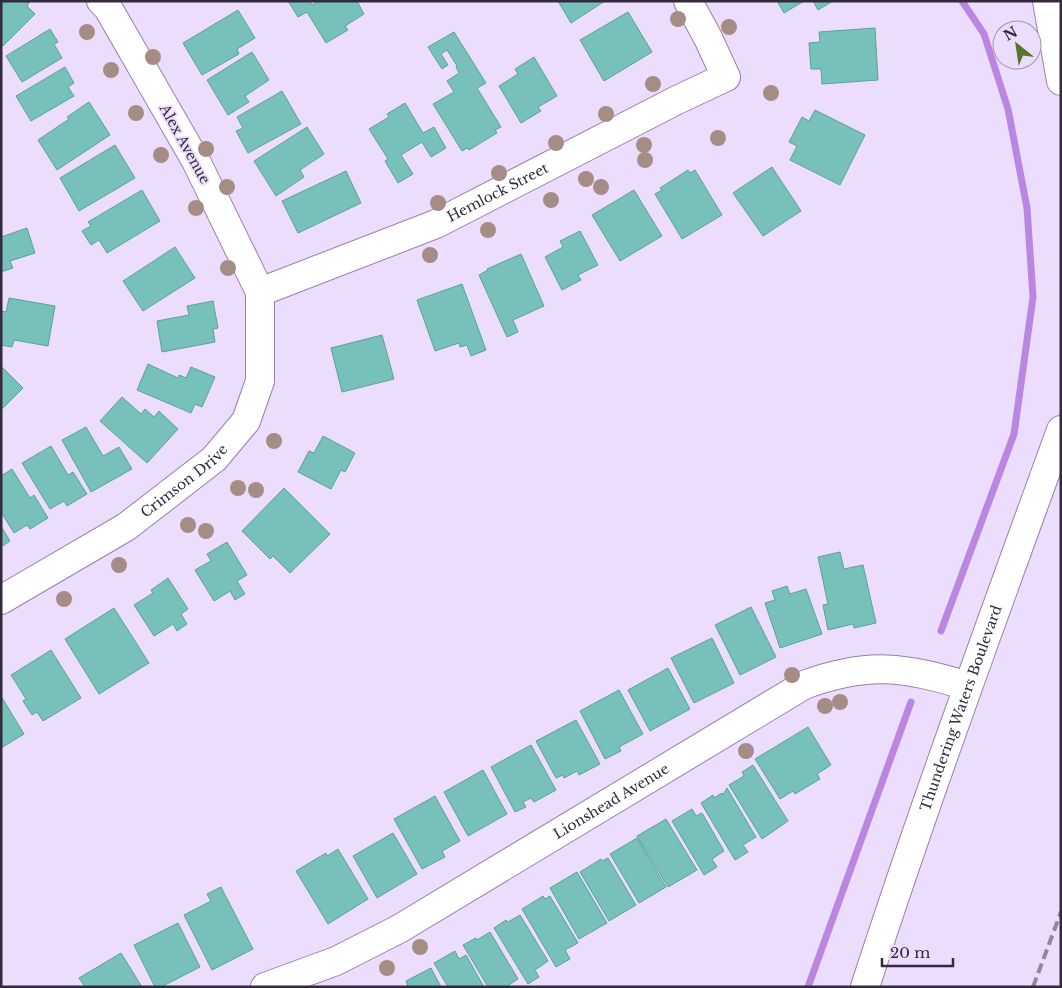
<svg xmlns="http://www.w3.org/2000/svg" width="1062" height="988" viewBox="0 0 1062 988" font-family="'Libre Baskerville',serif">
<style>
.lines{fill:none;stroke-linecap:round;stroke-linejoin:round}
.stream{stroke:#b987e1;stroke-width:7}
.building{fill:#78c1bb;stroke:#59a29c}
.minor-casing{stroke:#987fad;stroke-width:30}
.minor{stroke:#fff;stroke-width:28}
.rail{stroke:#93869f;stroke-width:4;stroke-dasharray:10 5;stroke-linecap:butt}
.tree{fill:#a58d86}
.labels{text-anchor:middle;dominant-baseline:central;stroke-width:4;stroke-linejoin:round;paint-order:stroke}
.street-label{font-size:14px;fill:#342a3d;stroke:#edddfc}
</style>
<rect width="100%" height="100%" fill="#edddfc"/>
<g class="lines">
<path class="stream" d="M941 631 1014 434 1033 297 1027 208 1008 109 984 34 962 1
M808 987 911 702"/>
</g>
<path class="building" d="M1 1H30L27 6 35 14 3 46 1 44Z
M288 1H310L312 5 317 1H357L364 14 345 26 348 30 326 43 307 12 298 17Z
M558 1H605L571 23Z
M777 1H804L784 13Z
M813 1H833L818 10Z
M238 10 255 38 237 49 239 54 202 75 183 43Z
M628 12 652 52 604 81 580 40Z
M875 28 878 80 822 84 821 69H811L809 43 820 42 819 32Z
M50 29 58 42 54 44 62 58 22 82 6 56Z
M454 32 486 83 477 88 501 127 495 130 497 133 469 150 467 148 462 151 433 104 454 92 447 81 459 73 456 67 457 66 447 50 441 54 448 65 442 69 428 47Z
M252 52 269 80 245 96 249 102 228 115 207 80Z
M534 57 557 96 538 107 541 111 521 123 499 86 518 74 515 69Z
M65 67 74 83 68 87 74 96 31 121 16 96Z
M282 91 301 124 248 153 236 131 243 128 237 117Z
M89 102 110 135 57 170 38 140 69 119 67 117Z
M405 103 423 133 434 127 446 148 431 157 422 142 401 155 413 174 398 183 385 161 388 159 369 129 389 117 387 114Z
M815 110 865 135 840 185 790 160 797 146 789 142 802 117 809 121Z
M307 127 324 154 300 170 304 177 276 196 254 161Z
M115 145 135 178 79 211 60 178Z
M772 167 801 211 763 236 733 193Z
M688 170 690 173 695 170 722 215 682 239 655 194 662 190 660 188Z
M346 171 361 203 298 233 282 201Z
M142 190 160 221 107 253 99 240 91 245 82 231 91 226 88 222Z
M634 190 662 236 620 261 592 215Z
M27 228 35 253 10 261 13 268 1 272V237Z
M580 231 598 265 578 275 581 280 562 290 545 257 563 247 560 241Z
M175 247 195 278 143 311 123 281Z
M521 254 544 306 513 320 518 332 507 337 479 275 488 270 487 269Z
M462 284 486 350 471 356 467 345 460 347 459 343 435 351 417 300Z
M9 298 55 306 48 346 14 340 12 347 1 345V311L6 312Z
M213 301 218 328 213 329 215 342 162 352 157 321 189 315 187 306Z
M382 335 394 379 342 392 331 348Z
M148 364 178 378 179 375 186 378 191 367 215 377 202 407 195 404 191 413 137 390Z
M1 366 23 388 1 410Z
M122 397 141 414 145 409 154 417 159 411 178 429 147 463 100 421Z
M86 427 103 456 119 447 132 469 91 492 62 440Z
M323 436 355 453 345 472 341 470 331 489 298 472 309 451 314 453Z
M51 446 68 475 73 472 87 494 67 506 64 501 50 509 22 463Z
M12 469 30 498 34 495 48 518 30 529 27 525 14 533 1 512V476Z
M284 488 330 534 290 573 273 556 270 559 242 531Z
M1 526 10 541 1 547Z
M227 542 247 575 237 581 245 594 235 600 230 591 214 601 195 570 211 561 207 554Z
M840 552 844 569 863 565 876 623 854 628 853 624 828 630 823 605 828 604 818 557Z
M168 578 188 609 181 614 187 624 177 631 173 624 154 636 134 605 153 593 151 590Z
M787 586 790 594 806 589 822 634 780 648 765 603 775 600 772 591Z
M751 607 776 657 740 675 715 625Z
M114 608 149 663 99 694 65 639Z
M712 638 734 683 694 703 671 658Z
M51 650 81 698 43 721 37 712 32 715 23 701 26 699 11 675Z
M668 668 690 709 650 731 628 690Z
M619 690 643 734 619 747 621 751 605 759 580 711Z
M1 696 24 734 1 748Z
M576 720 600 764 579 775 577 771 564 778 563 775 556 778 536 741Z
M808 727 831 765 817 774 820 779 795 794 793 791 780 799 755 759Z
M531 745 556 790 534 802 531 798 523 802 526 807 515 812 491 767Z
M753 765 788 821 762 839 729 785 744 776 742 772Z
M483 770 507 814 468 836 444 792Z
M727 788 756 837 743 845 748 852 735 860 701 803 713 795 714 798 722 793 723 795Z
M435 796 460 841 442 851 445 857 422 869 394 819Z
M692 809 696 816 702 813 724 851 712 859 717 867 704 875 672 821Z
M666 819 697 870 668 887 637 836Z
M393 833 417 874 377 898 353 856Z
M637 838 666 887 639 903 610 854Z
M338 849 368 899 328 924 296 871 326 853 327 856Z
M608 858 636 905 609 921 580 872 601 859 602 861Z
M577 872 607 923 579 939 550 888Z
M221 887 253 949 212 970 184 915 211 901 207 894Z
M543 896 545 899 550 896 578 943 565 950 570 959 556 967 522 909Z
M520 915 548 961 535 970 539 977 528 984 494 928 506 920 508 922Z
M178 923 200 967 161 987H155L134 945Z
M490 932 518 979 506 987H488L463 945 476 938 477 940Z
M455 951 459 959 466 955 484 987H448L434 963Z
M121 953 142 987H85L79 978Z
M431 968 441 987H408L406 981Z"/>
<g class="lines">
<defs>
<g id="minor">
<path d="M1047 1 1061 81"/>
<path id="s1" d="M260 292 436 224 677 100 726 77 708 38 688 1"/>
<path id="s2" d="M1 600 126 527 214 459 246 421 260 381V292L196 161 108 8 101 1"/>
<path id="s3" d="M265 987 336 961 399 929 804 685C869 661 904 667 968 686"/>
<path id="s4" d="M865 987C926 799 994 615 1061 430"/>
</g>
</defs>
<use href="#minor" class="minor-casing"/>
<use href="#minor" class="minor"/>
<path class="rail" d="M1033 987 1061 912"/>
</g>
<g class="tree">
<circle cx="678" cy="19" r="8"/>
<circle cx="729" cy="27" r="8"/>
<circle cx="87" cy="32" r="8"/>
<circle cx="153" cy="57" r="8"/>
<circle cx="111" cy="70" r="8"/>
<circle cx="653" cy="84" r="8"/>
<circle cx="771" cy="93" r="8"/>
<circle cx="136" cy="113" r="8"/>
<circle cx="606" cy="114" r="8"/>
<circle cx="718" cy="138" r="8"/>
<circle cx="556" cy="143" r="8"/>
<circle cx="644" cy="145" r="8"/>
<circle cx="206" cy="149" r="8"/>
<circle cx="161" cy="155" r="8"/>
<circle cx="645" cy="160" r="8"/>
<circle cx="499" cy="173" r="8"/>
<circle cx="586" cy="179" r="8"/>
<circle cx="227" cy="187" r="8"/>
<circle cx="601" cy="187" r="8"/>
<circle cx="551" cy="200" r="8"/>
<circle cx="438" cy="203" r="8"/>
<circle cx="196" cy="208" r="8"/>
<circle cx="488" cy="230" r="8"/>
<circle cx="430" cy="255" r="8"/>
<circle cx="228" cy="268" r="8"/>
<circle cx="274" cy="441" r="8"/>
<circle cx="238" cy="488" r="8"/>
<circle cx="256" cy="490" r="8"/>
<circle cx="188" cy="525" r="8"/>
<circle cx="206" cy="531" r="8"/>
<circle cx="119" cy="565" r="8"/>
<circle cx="64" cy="599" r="8"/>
<circle cx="792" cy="675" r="8"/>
<circle cx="840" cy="702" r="8"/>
<circle cx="825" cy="706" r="8"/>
<circle cx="746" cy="751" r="8"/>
<circle cx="420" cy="947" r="8"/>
<circle cx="387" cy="968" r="8"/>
</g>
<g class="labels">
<g class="street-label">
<text transform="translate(185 144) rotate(61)">Alex Avenue</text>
<text stroke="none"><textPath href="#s1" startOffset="258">Hemlock Street</textPath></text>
<text stroke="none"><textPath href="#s2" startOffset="219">Crimson Drive</textPath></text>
<text stroke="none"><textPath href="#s4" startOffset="295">Thundering Waters Boulevard</textPath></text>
<text stroke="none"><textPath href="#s3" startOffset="394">Lionshead Avenue</textPath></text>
</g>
</g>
<rect width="1062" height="988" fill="none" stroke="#342a3d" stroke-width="5"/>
<g transform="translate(1017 45) rotate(330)"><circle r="24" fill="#edddfc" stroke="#a395b0"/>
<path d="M0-4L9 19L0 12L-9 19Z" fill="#57762d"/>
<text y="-8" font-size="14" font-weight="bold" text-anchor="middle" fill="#342a3d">N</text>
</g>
<path d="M882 958v8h71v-8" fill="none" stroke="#342a3d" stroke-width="2.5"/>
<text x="890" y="958" font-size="15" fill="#342a3d" stroke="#edddfc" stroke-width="4" paint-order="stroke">20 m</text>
</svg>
